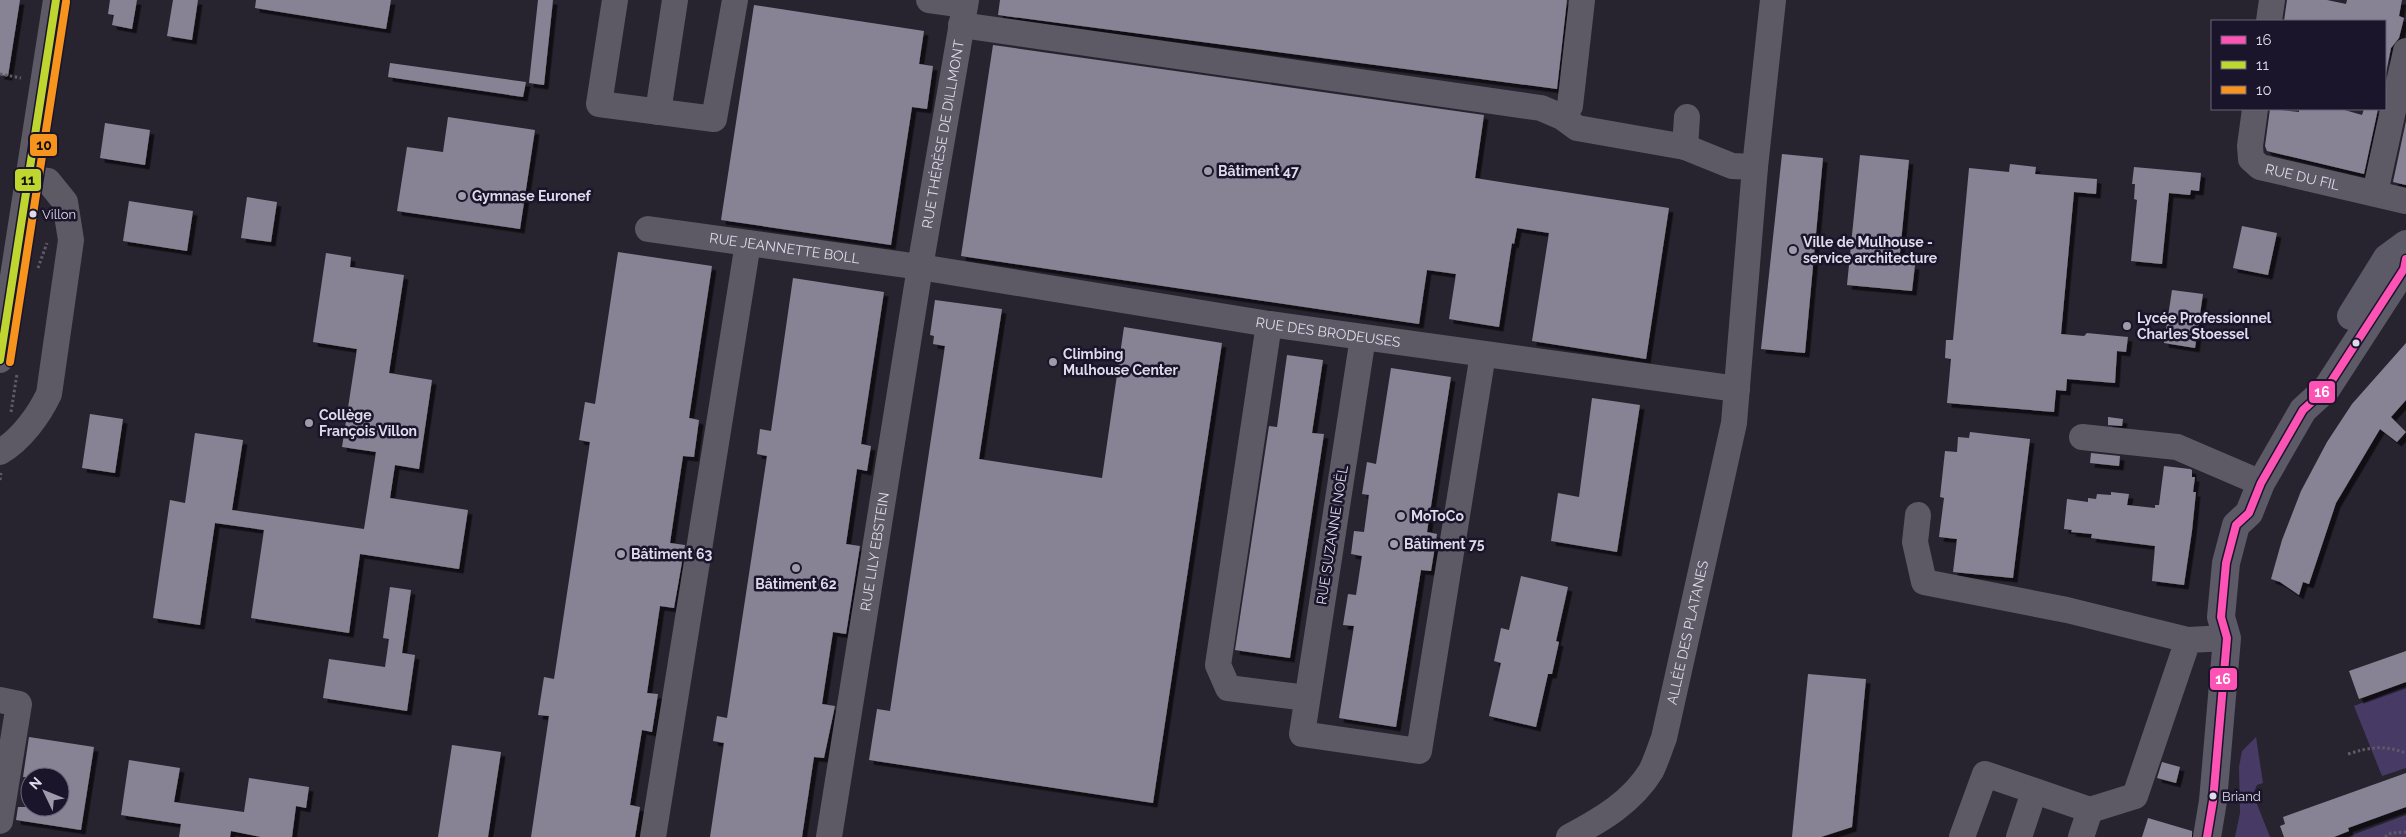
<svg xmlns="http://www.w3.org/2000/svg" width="2406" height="837" viewBox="0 0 2406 837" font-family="Raleway,sans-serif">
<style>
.green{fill:#473b66}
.building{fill:#878395;filter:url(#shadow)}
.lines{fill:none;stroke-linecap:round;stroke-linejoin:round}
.path{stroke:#5e5b66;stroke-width:3;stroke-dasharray:2.5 2.5;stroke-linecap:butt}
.minor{stroke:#5d5a65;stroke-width:26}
.major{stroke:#5d5a67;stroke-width:28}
.bus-1-casing{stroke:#1b152b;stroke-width:11}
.bus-2-casing{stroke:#1b152b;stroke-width:11}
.bus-3-casing{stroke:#1b152b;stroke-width:11}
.bus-1{stroke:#fc53b4;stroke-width:8}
.bus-2{stroke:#bfd630;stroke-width:8}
.bus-3{stroke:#f7941d;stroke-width:8}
.poi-dot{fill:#9e9baa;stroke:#1b152b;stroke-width:2}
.bus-dot{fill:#dedbeb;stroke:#1b152b;stroke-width:2}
.labels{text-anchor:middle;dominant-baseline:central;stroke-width:5;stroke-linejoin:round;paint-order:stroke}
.bus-label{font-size:13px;fill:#dedbeb;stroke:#1b152b;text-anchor:start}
.street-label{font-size:14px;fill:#dedbeb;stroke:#1b152b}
.poi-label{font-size:14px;font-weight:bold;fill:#dedbeb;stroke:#1b152b;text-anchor:start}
.line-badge{stroke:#1b152b;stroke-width:2}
.badge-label{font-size:14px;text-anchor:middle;font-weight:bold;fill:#fff}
.pale-badge-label{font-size:14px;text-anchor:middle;font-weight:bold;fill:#111}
</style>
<defs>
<filter id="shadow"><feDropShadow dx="4.5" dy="4.5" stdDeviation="0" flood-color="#0009"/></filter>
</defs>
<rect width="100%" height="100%" fill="#272430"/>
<path class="green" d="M2406 686V768L2382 776 2354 706Z
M2256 737 2263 783 2257 785 2253 794 2270 837H2235L2240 813 2239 767 2242 751Z
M2406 815V837H2347Z"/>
<path class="building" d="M0 0H20L8 76 0 75Z
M110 0H137L132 29 112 25 114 15 108 14Z
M173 0H198L192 40 167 36Z
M256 0H391L386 29 255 8Z
M538 0H553L544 85 529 83Z
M1000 0H1567L1557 89 998 15Z
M2287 0H2327L2346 4 2347 0H2402L2399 16 2404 18 2399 38 2391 48 2385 78V21H2284Z
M754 5 924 31 919 64 933 66 927 109 912 107 891 245 721 220Z
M993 45 1484 115 1475 178 1669 208 1646 359 1532 341 1549 233 1517 228 1514 244 1512 243 1499 327 1449 319 1456 274 1427 270 1419 324 961 256Z
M390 63 526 82 523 97 388 77Z
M2270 109 2299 112V109H2341L2362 115 2364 109H2378L2364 174 2267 151 2265 146Z
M448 117 535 130 520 229 397 211 407 147 443 152Z
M2406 121V185L2393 182Z
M105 123 150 130 145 165 100 158Z
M1782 154 1823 158 1805 353 1761 349Z
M1860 155 1909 160 1899 263 1915 265 1912 291 1847 285Z
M2010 164 2036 167 2035 174 2097 179 2096 194 2074 192 2061 334 2084 336 2087 333 2128 337 2126 352 2117 351 2115 383 2067 379 2066 391 2056 390 2054 412 1947 403 1951 359 1945 358 1946 340H1953L1969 168 2009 172Z
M2134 167 2201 173 2199 191 2191 190 2190 195 2169 193 2162 264 2131 261 2137 200 2134 199 2135 184H2132Z
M247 197 277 202 271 242 241 238Z
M129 201 193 211 187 251 123 241Z
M2242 226 2277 233 2268 275 2233 268Z
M618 252 712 266 689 418 699 420 694 457 683 456 670 543 685 545 674 608 660 606 647 693 658 694 652 732 642 730 630 805 640 807 635 837H531L549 716 538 715 544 677 554 679 590 442 579 440 585 402 595 404Z
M326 253 351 257 350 267 404 275 389 373 432 380 419 469 395 465 390 498 468 510 459 569 360 554 349 633 251 618 264 530 215 523 200 625 153 618 170 500 185 503 195 433 243 440 232 510 364 529 376 452 342 447 357 349 313 342Z
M793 278 884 292 861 444 871 446 867 471 857 469 846 544 860 546 846 634 833 632 822 704 835 706 824 758 814 757 802 837H710L724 743 713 741 717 716 727 718 767 456 757 454 760 429 771 431Z
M2172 290 2203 294 2195 348 2164 343Z
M935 300 1002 309 979 459 1102 478 1124 327 1222 343 1153 803 869 760 877 709 890 711 945 346 933 344 934 336 930 335Z
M2406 343V400L2391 417 2406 432 2397 442 2380 429 2336 503 2309 584 2303 582 2299 595 2280 582 2271 579 2282 540 2301 491 2327 442 2352 404Z
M1287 355 1323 360 1312 433 1324 434 1290 658 1235 650 1269 426 1277 427Z
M1391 368 1451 377 1427 532 1437 534 1431 571 1421 570 1396 727 1339 718 1354 626 1343 625 1348 594 1356 595 1362 556 1351 554 1354 531 1364 532 1369 495 1362 494 1367 462 1376 464Z
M1592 398 1640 405 1617 552 1551 541 1558 493 1579 497Z
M90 414 123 419 115 473 82 468Z
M2108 417 2123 419 2122 426 2108 425Z
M1970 432 2030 439 2013 578 1953 572 1957 539 1939 537 1944 498 1940 497 1945 451 1957 452 1958 437 1969 438Z
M2091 453 2120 456 2119 466 2090 463Z
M2164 466 2190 469 2192 470V477H2195L2193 492H2196L2192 531 2184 585 2152 581 2155 546 2091 538 2092 534 2071 532 2072 530 2064 529 2067 499 2088 502V498L2096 499 2097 494 2111 495V492L2129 494 2127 505 2155 508V505H2159Z
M1521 576 1568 587 1556 641 1559 642 1552 674H1548L1536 727 1489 716 1501 663 1494 661 1501 628 1509 630Z
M390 587 411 590 402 653 415 655 407 711 323 698 329 659 385 667 389 639 383 638Z
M2406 651V682L2359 699 2349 671Z
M1808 674 1866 679 1852 827 1821 837H1792Z
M29 737 94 747 81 830 16 820 18 807H60V777H23Z
M452 745 501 752 488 837H438Z
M129 760 180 768 174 802 244 812 249 778 309 787 306 808 296 806 292 837H261L231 831 230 837H179L181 824 121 815Z
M2162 762 2180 767 2176 783 2157 778Z
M2406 773V807L2348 828 2349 831 2334 837H2284L2280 826 2285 824 2283 817Z
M2148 818 2192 831V837H2142Z"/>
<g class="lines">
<path class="path" d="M0 74 21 78
M38 268 47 243
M11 412 17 374
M0 480 1 473
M2348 754C2370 747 2384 745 2406 753
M2385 837 2391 833 2406 832"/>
<g class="minor">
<path d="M615 0 599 104 714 119 735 0"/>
<path d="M929 0 965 5"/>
<path d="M2269 21 2272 0"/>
<path d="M961 25 1541 108 1562 117 1577 128 1685 147 1732 166 1755 167"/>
<path id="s1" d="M2255 109 2250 146 2251 159 2260 167 2406 201"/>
<path d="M658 112 675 0"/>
<path d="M1562 117 1570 106 1582 0"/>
<path d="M1685 147 1687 117"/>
<path d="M2375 193 2406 51"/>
<path id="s2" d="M648 229 920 267 1269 324 1737 389"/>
<path d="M1269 324 1218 665 1228 688 1307 698"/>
<path d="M1363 337 1302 734 1419 751 1483 354"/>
<path d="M0 360 56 0"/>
<path d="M2082 437 2177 447 2261 483"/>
<path d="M0 452C21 440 39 415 49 394L71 240 65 202 48 181 29 179"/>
<path d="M1918 515 1915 542 1924 582 2067 610 2188 640"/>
<path d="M0 700 19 704 0 821"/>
<path d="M2090 810 2135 796 2188 640 2227 638"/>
<path d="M653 837 748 243"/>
<path id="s3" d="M829 837 920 267 966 0"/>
<path id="s4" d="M1569 837C1601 820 1632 802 1651 771 1656 761 1660 748 1664 738L1734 423 1755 167 1773 0"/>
<path d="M1962 837 1985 774 2090 810 2081 837"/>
<path d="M2019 837 2034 792"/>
</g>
<path class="major" d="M2351 316 2387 258 2406 244
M2207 837 2213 801 2227 638 2221 617 2226 563 2236 525 2249 513 2261 483 2303 410 2327 388 2404 269 2406 259"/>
<defs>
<path id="bus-1" d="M2207 837 2213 801 2227 638 2221 617 2226 563 2236 525 2249 513 2261 483 2303 410 2327 388 2404 269 2406 259"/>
<path id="bus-2" d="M0 360 56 0"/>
<path id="bus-3" d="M10 362 66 2"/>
</defs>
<use href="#bus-1" class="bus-1-casing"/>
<use href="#bus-2" class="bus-2-casing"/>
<use href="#bus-3" class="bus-3-casing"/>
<use href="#bus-1" class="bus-1"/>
<use href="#bus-2" class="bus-2"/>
<use href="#bus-3" class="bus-3"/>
</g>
<g class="poi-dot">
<circle cx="1208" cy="171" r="5"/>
<circle cx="462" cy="196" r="5"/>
<circle cx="1793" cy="250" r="5"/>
<circle cx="2127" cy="326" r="5"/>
<circle cx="1053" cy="362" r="5"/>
<circle cx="309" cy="423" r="5"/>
<circle cx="1401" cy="516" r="5"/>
<circle cx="1394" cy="544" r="5"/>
<circle cx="621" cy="554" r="5"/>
<circle cx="796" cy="568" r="5"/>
</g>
<g class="bus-dot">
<circle cx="33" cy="214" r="4.5"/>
<circle cx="2356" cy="343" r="4.5"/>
<circle cx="2213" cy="796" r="4.5"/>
</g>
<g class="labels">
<g class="bus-label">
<text x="42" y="214">Villon</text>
<text x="2222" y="796">Briand</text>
</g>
<g class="street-label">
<text stroke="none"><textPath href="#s3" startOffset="712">RUE THÉRÈSE DE DILLMONT</textPath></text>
<text stroke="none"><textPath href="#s1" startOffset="106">RUE DU FIL</textPath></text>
<text stroke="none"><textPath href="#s2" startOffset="138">RUE JEANNETTE BOLL</textPath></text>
<text stroke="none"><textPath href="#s2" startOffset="688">RUE DES BRODEUSES</textPath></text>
<text transform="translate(1332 535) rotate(-81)">RUE SUZANNE NOËL</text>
<text stroke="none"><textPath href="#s3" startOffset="289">RUE LILY EBSTEIN</textPath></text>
<text stroke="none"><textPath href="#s4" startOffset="250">ALLÉE DES PLATANES</textPath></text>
</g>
<g class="poi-label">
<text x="1218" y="171">Bâtiment 47</text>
<text x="472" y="196">Gymnase Euronef</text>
<text x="1803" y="242">Ville de Mulhouse -<tspan x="1803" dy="16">service architecture</tspan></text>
<text x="2137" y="318">Lycée Professionnel<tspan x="2137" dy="16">Charles Stoessel</tspan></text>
<text x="1063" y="354">Climbing<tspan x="1063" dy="16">Mulhouse Center</tspan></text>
<text x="319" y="415">Collège<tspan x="319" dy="16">François Villon</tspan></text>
<text x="1411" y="516">MoToCo</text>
<text x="1404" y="544">Bâtiment 75</text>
<text x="631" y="554">Bâtiment 63</text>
<text x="796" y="584" text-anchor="middle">Bâtiment 62</text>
</g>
</g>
<g class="line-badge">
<rect x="29" y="133" width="29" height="24" rx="5" fill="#f7941d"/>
<rect x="14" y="168" width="28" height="24" rx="5" fill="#bfd630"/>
<rect x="2308" y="380" width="28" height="24" rx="5" fill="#fc53b4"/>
<rect x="2209" y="667" width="29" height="24" rx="5" fill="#fc53b4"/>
</g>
<g class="badge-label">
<text x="2322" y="397">16</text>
<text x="2223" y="684">16</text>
</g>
<g class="pale-badge-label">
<text x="44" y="150">10</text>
<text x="28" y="185">11</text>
</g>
<rect x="2211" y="20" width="175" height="90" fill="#1b152b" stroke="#696478"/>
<rect x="2221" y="36" width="25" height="8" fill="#fc53b4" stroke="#696478"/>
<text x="2256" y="45" font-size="15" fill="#dedbeb">16</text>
<rect x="2221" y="61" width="25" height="8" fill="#bfd630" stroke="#696478"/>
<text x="2256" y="70" font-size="15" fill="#dedbeb">11</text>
<rect x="2221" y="86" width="25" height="8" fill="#f7941d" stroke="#696478"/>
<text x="2256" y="95" font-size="15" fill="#dedbeb">10</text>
<g transform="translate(45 792) rotate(313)"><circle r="24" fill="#1b152b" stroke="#696478"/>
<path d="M0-4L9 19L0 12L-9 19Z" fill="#9e9baa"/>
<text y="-8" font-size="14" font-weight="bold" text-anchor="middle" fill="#dedbeb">N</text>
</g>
</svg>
